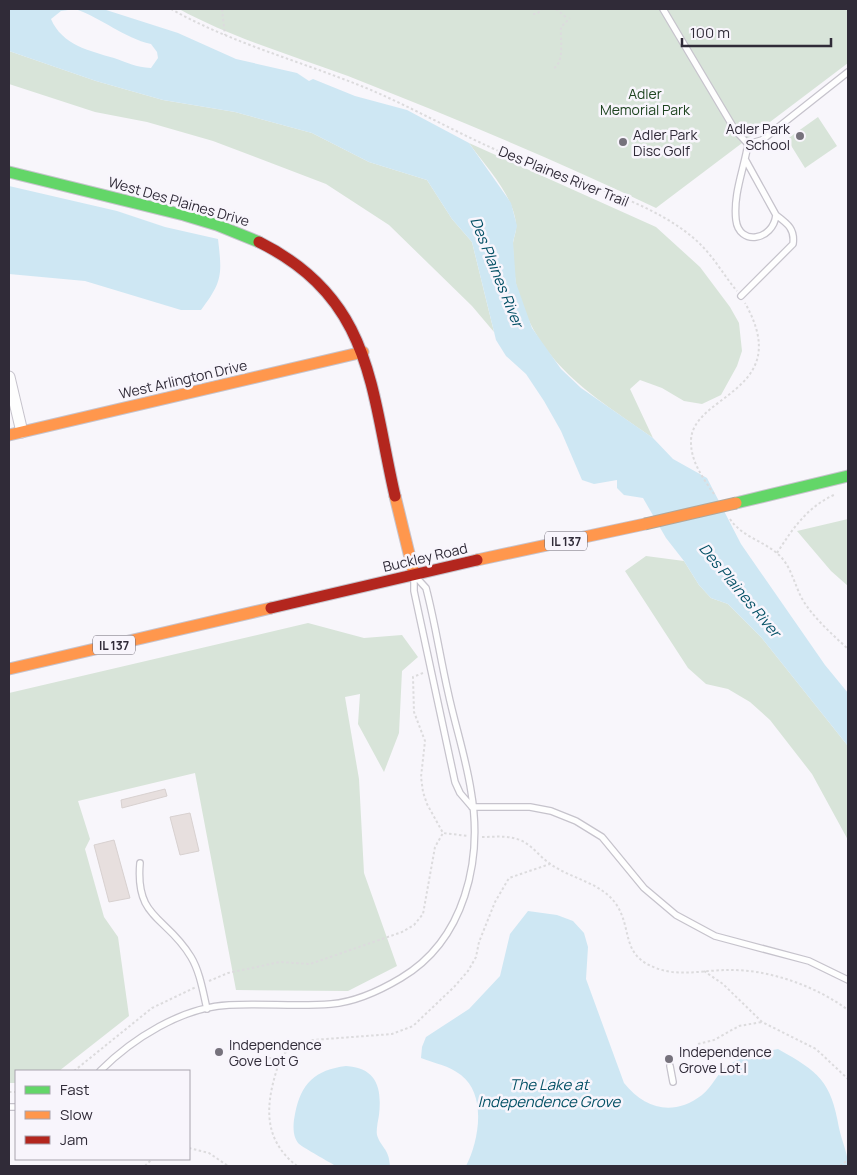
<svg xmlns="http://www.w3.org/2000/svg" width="857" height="1175" viewBox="0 0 857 1175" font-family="Manrope,sans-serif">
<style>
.green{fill:#d8e4d9}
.water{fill:#cee7f3;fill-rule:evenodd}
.building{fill:#e7dfde;stroke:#d8d1d0}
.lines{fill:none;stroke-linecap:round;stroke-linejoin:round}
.lane-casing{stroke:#c6c3cc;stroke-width:8}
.street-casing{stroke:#c6c3cc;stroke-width:13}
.fast-casing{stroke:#c6c3cc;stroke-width:13}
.slow-casing{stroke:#c6c3cc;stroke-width:13}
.jam-casing{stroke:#c6c3cc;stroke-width:13}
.path{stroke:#dcdbdd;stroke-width:2;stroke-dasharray:2.5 2.5;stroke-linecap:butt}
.lane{stroke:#fefefe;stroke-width:5.5}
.street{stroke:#fefefe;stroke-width:11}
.fast{stroke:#63d668;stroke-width:11}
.slow{stroke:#ff974d;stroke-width:11}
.jam{stroke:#b3261e;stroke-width:11}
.slow-bridge-casing{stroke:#afa79c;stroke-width:13;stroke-linecap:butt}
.slow-bridge{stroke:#ff974d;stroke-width:11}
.poi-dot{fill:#76727c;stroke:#f8f5fc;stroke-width:2}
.labels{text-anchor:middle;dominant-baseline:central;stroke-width:5;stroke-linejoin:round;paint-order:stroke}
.shield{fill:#f8f5fc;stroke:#6c6873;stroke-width:1}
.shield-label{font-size:12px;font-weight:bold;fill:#302b38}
.park-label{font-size:14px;fill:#1f4521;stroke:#f8f5fc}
.poi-label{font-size:14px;fill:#302b38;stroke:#f8f5fc;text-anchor:start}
.street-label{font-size:14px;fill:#302b38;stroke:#f8f5fc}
.water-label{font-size:15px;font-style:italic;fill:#055166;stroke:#f8f5fc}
</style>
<rect width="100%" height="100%" fill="#f8f6fb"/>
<path class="green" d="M179 9H848V63L656 208C555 160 452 117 348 76 292 55 232 38 179 9Z
M9 51 96 81 163 100 235 112 312 133 369 162 427 180 452 219 472 242 494 332 472 306 389 225 326 184 213 141 147 122 95 112 9 84Z
M818 117 837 146 805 168 787 139Z
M469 143 656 227 700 267 730 307 739 323 742 351 737 366 721 395 702 404 684 401 662 388 640 380 630 389 653 438C592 395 535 363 516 284 514 272 513 255 513 243 514 236 517 230 516 224 513 194 486 167 469 143Z
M848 519V586L831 571 797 531Z
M646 556 684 561 699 585 711 598 728 604 761 637 848 746V840L812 774 770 720 750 702 728 689 706 684 688 668 625 571Z
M308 623 364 638 402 635 418 657 402 671 399 733 384 772 358 724 360 694 345 697 359 779 364 873 397 966 348 991 236 990 195 773 78 801 90 839 85 849 104 917 118 937 129 1016 59 1071H16V1083H9V693Z"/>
<path class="water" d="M9 9H103L178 33 236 59 297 73 309 81 313 79 355 96 407 110 469 143 511 203 517 226 513 242 516 283 532 328 561 369 581 388 653 438 673 459 707 478 741 544 825 665 848 693V746L761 637 728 604 711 598 699 585 684 561 666 538 643 498 624 495 617 488V480L594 484 582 480 561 431 544 401 526 374 506 356 496 340 472 242 452 219 427 180 369 162 312 133 235 112 163 100 96 81 9 51ZM75 9C102 18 124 38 151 44L157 52 158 58 151 68C135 67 128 63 114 58 90 51 62 45 51 19L61 11Z
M9 186 117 211 165 227 218 239C222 274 223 281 201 310H181L85 281 9 274Z
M528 911 557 915 573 921 584 933 588 947 586 979 624 1083C645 1109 673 1117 702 1095 712 1087 717 1074 727 1066 741 1056 762 1052 778 1049 819 1072 831 1081 839 1128 842 1142 848 1153 848 1166H466C479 1141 487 1095 461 1075 448 1065 436 1064 421 1058L422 1047 426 1037 469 1009 500 976 510 934Z
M346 1066C377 1068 382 1088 379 1115 378 1121 376 1130 377 1135 381 1148 389 1148 390 1166 380 1166 342 1169 336 1166 329 1162 304 1148 299 1144 292 1136 293 1124 295 1114 301 1083 315 1070 346 1066Z"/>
<path class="building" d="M165 789 167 796 122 808 121 800Z
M190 813 199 851 180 855 170 817Z
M114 840 130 898 109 902 94 845Z"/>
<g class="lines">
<defs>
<path id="lane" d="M663 9 735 130 748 144 762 140 848 72
M745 159 776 215C773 241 739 246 736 220 733 194 744 169 748 144
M741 296 793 244C795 229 788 224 776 215
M414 577V591L455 782 460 793 472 807
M472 807H530L551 811 576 821 602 837 644 888 676 915 715 936 809 961 848 980
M140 863C135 920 167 916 191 957 200 972 203 992 207 1009
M670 1066 673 1082
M100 1071C132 1039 182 1007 229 1005 263 1003 297 1007 331 1004 355 1002 381 990 401 978 465 940 483 860 471 791 466 758 455 725 448 692 440 657 435 622 426 588L416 577
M9 1107H16"/>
<path id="street" d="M9 377 22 432"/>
<path id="fast" d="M9 172 184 215 217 225 259 242
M736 503 848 476"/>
<path id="slow" d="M9 435 363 352
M395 496 414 574
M477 560 645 524
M9 669 271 608"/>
<path id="jam" d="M259 242C373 299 370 388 395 496
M271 608 477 560"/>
</defs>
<use href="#lane" class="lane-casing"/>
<use href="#street" class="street-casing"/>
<use href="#fast" class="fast-casing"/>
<use href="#slow" class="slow-casing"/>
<use href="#jam" class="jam-casing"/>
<path class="path" d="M171 9C233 44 304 62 371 90 422 112 473 142 525 162 581 184 660 203 702 246 715 259 725 277 737 291
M222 9 225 35
M556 9 567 18
M533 14H537L542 9
M554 68C565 61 560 39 561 27L570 18
M714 494C703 478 691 462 691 442 690 394 796 393 745 303
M730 519C742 537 764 541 779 555 793 568 795 590 806 605 818 622 833 635 848 649
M777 553C793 528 808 506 836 494
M423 673 413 677 414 712 425 741 421 777 423 792 427 804 443 833 468 836
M482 837C495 837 507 835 520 840 532 845 539 856 549 863 570 879 601 882 616 904 633 929 620 955 656 968 678 977 705 970 728 970 768 969 816 986 848 1010
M704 971 723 984 762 1022 816 1049 848 1079
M209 981 228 973 280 962 310 964 402 932 414 925 423 914 435 847 443 833
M698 1044 714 1040 739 1026 762 1022
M269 1058 280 1060
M74 1071 152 1008 196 987
M9 1092H16
M189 1148 209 1153 228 1166
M145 1166 152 1159
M297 1166C257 1135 268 1094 282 1054L313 1040 392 1034 413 1026 454 987 468 971 476 957 479 942 495 902 509 878 550 864
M840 1166 848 1160"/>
<use href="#lane" class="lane"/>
<use href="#street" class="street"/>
<use href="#fast" class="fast"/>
<use href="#slow" class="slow"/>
<use href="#jam" class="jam"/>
<defs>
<path id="slow-bridge" d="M645 524 736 503"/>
</defs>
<use href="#slow-bridge" class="slow-bridge-casing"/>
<use href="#slow-bridge" class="slow-bridge"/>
</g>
<g class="poi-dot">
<circle cx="800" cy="136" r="5"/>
<circle cx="623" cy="142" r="5"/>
<circle cx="219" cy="1052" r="5"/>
<circle cx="669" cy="1059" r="5"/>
</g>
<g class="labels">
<g class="shield">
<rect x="545" y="531.5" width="42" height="19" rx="4"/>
<rect x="93" y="635.5" width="42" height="19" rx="4"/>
</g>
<g class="shield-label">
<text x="566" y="541">IL 137</text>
<text x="114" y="645">IL 137</text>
</g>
<g class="park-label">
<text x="645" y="93">Adler<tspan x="645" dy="16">Memorial Park</tspan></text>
</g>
<g class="poi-label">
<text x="790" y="128" text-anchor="end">Adler Park<tspan x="790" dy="16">School</tspan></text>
<text x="633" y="134">Adler Park<tspan x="633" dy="16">Disc Golf</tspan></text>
<text x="229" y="1044">Independence<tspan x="229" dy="16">Gove Lot G</tspan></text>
<text x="679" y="1051">Independence<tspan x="679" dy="16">Grove Lot I</tspan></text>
</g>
<g class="street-label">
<text transform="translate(564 176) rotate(22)">Des Plaines River Trail</text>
<text transform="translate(179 201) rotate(16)">West Des Plaines Drive</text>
<text transform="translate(183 379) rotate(-13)">West Arlington Drive</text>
<text transform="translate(425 557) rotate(-13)">Buckley Road</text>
</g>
<g class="water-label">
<text transform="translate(497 272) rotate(68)">Des Plaines River</text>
<text transform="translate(740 590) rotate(50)">Des Plaines River</text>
<text x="549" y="1084">The Lake at<tspan x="549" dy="17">Independence Grove</tspan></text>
</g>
</g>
<rect width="857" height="1175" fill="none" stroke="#302b38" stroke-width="20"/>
<rect x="15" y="1070" width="175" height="90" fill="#f8f5fc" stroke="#a8a4ae"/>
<rect x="25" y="1086" width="25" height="8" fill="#63d668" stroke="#a8a4ae"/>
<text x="60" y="1095" font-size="15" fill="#302b38">Fast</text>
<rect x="25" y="1111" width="25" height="8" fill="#ff974d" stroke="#a8a4ae"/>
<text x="60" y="1120" font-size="15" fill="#302b38">Slow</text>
<rect x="25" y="1136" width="25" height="8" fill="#b3261e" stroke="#a8a4ae"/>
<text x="60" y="1145" font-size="15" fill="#302b38">Jam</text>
<path d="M682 38v8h149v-8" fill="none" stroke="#302b38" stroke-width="2.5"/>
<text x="690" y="38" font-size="15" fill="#302b38" stroke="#f8f5fc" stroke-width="4" paint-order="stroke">100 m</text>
</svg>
